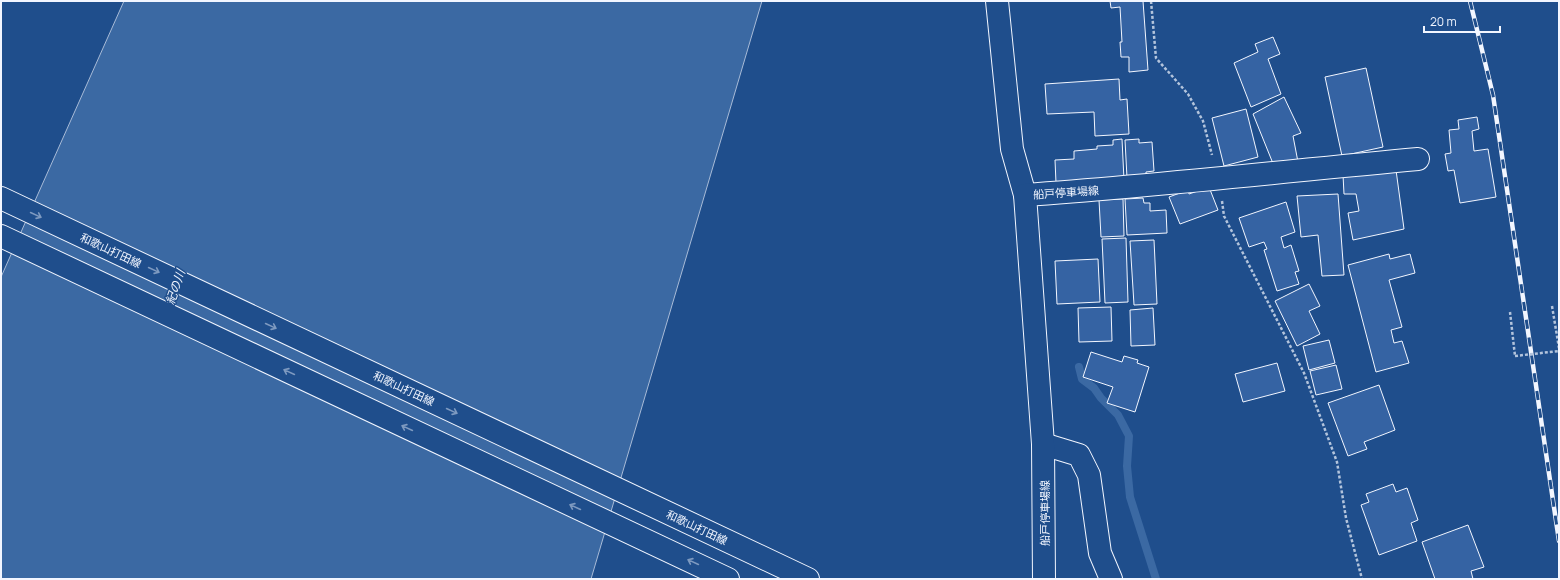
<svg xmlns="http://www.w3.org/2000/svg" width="1560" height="580" viewBox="0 0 1560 580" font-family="Manrope,'Noto Sans JP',sans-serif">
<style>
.water{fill:#3b69a3;stroke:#a8bbd7}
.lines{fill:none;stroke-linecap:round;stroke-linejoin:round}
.stream{stroke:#3b69a3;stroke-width:8}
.building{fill:#3563a3;stroke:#f2f6ff}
.minor-casing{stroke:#f2f6ff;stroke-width:24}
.secondary-casing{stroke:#f2f6ff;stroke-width:24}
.primary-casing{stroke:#f2f6ff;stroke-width:24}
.path{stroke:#b3c4dc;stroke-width:2.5;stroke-dasharray:3 2;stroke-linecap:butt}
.minor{stroke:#1f4e8c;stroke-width:22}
.secondary{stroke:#1f4e8c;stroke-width:22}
.primary{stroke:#1f4e8c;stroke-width:22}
.rail-casing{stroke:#f2f6ff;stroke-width:4.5}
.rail{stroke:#1f4e8c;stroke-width:3;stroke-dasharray:9;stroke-linecap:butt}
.path-bridge{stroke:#b3c4dc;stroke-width:2.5;stroke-dasharray:3 2;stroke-linecap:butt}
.oneway{stroke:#7e9ac0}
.labels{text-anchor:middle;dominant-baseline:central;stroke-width:3;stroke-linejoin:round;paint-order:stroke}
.street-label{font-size:11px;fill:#f2f6ff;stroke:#1f4e8c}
.water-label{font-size:12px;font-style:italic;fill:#f2f6ff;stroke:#1f4e8c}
</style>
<rect width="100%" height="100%" fill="#1f4e8c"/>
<path class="water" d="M124 1H762L591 579H1V277Z"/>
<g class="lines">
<path class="stream" d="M1079 367 1082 379 1094 388 1101 398 1118 415 1129 436 1127 466 1130 497 1156 579"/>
</g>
<path class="building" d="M1110 1H1143L1148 70 1129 72V57H1121L1120 42H1122L1120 7 1111 8Z
M1273 37 1280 54 1268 59 1281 94 1251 107 1234 63 1258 52 1255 44Z
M1366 68 1383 147 1342 156 1325 77Z
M1119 79 1120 100 1127 99 1129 134 1095 136 1094 112 1047 114 1045 84Z
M1284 97 1301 133 1293 136 1298 162 1274 166 1253 114Z
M1246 109 1258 157 1224 166 1212 118Z
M1477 117 1479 129 1472 131 1474 151 1488 149 1496 197 1460 203 1454 170 1448 171 1445 154 1451 153 1449 130 1459 129 1458 120Z
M1122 139 1124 180 1056 183 1055 160 1074 159V151L1097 149V146L1113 145V140Z
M1139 139V143L1152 142 1154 171 1146 172V177L1127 178 1125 140Z
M1396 170 1404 229 1353 240 1348 213 1359 211 1356 194H1344L1343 175Z
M1209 187 1218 210 1180 224 1169 197 1188 190 1189 194Z
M1338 194 1344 275 1322 276 1318 235 1301 237 1297 196Z
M1143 198 1144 203H1150V211L1166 210 1167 233 1127 235 1125 199Z
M1123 199 1124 236 1101 237 1099 200Z
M1286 202 1295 232 1281 237 1284 248 1291 245 1299 271 1295 272 1299 284 1277 291 1264 250 1267 249 1264 242 1249 247 1239 218Z
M1126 238 1128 302 1105 303 1102 239Z
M1154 240 1157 304 1134 305 1130 241Z
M1389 254 1390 259 1410 254 1415 273 1389 280 1402 327 1391 330 1394 343 1402 341 1409 363 1376 372 1348 265Z
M1098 259 1100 302 1057 304 1055 261Z
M1309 284 1320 306 1309 311 1320 334 1297 346 1275 301Z
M1111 307 1112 341 1079 342 1078 308Z
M1153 308 1155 345 1131 346 1130 310Z
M1329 340 1335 363 1309 370 1303 346Z
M1091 352 1122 362 1124 356 1138 360 1137 363 1149 367 1135 412 1107 403 1113 387 1083 377Z
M1277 363 1285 391 1243 402 1235 374Z
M1336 365 1342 389 1316 395 1310 371Z
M1379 385 1395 430 1364 442 1367 449 1348 456 1328 403Z
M1393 484 1396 492 1407 488 1418 520 1411 523 1417 541 1379 555 1361 505 1369 502 1366 494Z
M1468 525 1484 567 1471 571 1473 579H1435L1422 542Z"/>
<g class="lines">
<defs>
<path id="minor" d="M997 1 1012 149 1025 195
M1043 444 1079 455 1089 475 1100 553 1111 579"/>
<path id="secondary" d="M1044 579 1043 444 1025 195C1156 186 1287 171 1418 159"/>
<path id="primary" d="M1 198 808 579
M1 236 728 579"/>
</defs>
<use href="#minor" class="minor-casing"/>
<use href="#secondary" class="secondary-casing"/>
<use href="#primary" class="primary-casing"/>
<path class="path" d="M1151 1 1156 58 1188 94 1203 121 1212 155
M1222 201 1224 216 1304 373 1337 462 1346 518 1362 579
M1552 306 1559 348
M1510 312 1515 356"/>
<use href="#minor" class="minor"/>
<use href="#secondary" class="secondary"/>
<use href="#primary" class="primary"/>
<defs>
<path id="rail" d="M1470 1 1493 95 1559 541"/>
</defs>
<use href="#rail" class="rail-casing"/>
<use href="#rail" class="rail"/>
<path class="path-bridge" d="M1515 356 1559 351"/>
</g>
<defs><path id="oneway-shaft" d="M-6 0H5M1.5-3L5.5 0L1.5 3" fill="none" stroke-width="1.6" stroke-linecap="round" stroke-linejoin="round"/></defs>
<g class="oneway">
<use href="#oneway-shaft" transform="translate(36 215) rotate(25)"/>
<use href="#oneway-shaft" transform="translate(154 270) rotate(25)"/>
<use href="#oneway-shaft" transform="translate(271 326) rotate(25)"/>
<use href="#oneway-shaft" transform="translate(289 372) rotate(-155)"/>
<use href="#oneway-shaft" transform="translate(452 411) rotate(25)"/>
<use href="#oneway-shaft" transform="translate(407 428) rotate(-155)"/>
<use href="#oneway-shaft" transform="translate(575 507) rotate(-155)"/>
<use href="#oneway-shaft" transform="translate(693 562) rotate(-155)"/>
</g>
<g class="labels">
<g class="street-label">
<text transform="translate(1066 192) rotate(-4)">船戸停車場線</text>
<text transform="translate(111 250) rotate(25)">和歌山打田線</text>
<text transform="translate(404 388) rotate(25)">和歌山打田線</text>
<text transform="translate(1044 513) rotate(-90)">船戸停車場線</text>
<text transform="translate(697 527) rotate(25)">和歌山打田線</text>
</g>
<g class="water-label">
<text transform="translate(175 287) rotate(-71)">紀の川</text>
</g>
</g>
<rect width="1560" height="580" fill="none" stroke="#f2f6ff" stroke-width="4"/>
<path d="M1424 26v6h76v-6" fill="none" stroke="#f2f6ff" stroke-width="2"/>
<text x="1430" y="26" font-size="12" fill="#f2f6ff" stroke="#1f4e8c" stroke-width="3" paint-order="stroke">20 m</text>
</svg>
